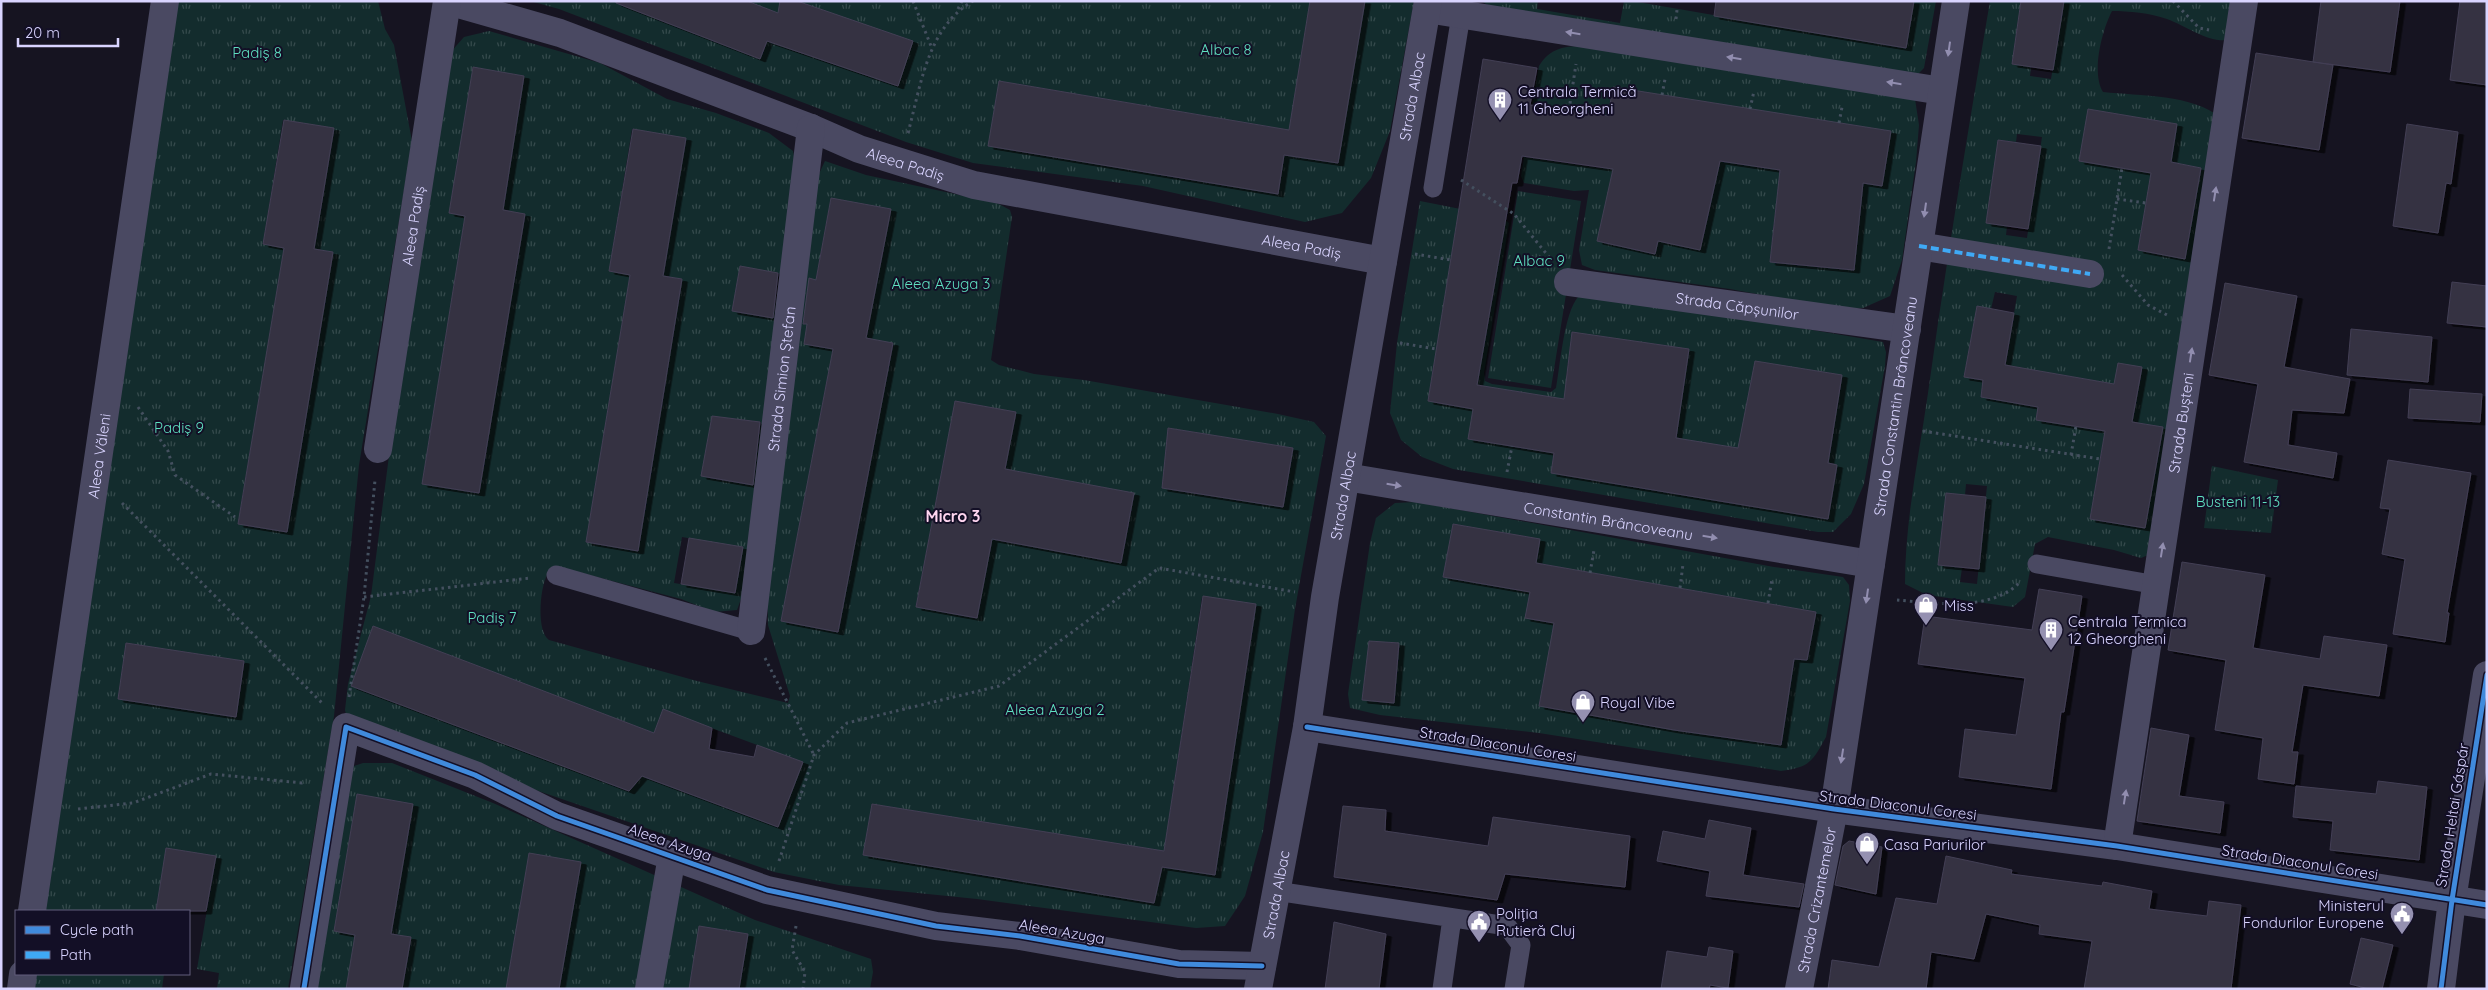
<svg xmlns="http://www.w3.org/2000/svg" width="2488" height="990" viewBox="0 0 2488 990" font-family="Quicksand,sans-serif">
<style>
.grass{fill:url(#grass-tufts);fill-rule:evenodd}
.building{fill:#343243;stroke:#433f54;filter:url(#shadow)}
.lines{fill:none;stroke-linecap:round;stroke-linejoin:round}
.path{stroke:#44505f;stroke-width:3;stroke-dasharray:2.5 4;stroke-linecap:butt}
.service{stroke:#4a4962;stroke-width:19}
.minor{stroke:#4a4962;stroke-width:28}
.quiet{stroke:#3fa9f5;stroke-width:4;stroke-dasharray:8 4;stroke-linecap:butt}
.cycleway-casing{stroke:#130f26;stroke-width:8}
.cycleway{stroke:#408adc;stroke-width:5}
.oneway{fill:#928eb0}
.labels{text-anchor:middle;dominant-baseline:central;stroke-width:4;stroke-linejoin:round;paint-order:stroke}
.park-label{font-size:15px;fill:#5fe0c0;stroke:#130f26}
.poi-label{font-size:15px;fill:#d9d4ff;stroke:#130f26;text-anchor:start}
.street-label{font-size:15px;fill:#d9d4ff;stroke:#130f26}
.neighbourhood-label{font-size:16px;font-weight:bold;fill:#ffd6f0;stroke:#130f26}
</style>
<defs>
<pattern id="grass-tufts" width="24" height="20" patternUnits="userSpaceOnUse" patternTransform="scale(1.25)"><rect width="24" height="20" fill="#132c2d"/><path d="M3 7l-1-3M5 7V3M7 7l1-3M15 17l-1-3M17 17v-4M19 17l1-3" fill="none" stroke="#354a4c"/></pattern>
<filter id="shadow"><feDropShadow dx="5.5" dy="3" stdDeviation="0" flood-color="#0009"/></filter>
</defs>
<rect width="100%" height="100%" fill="#161421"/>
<path class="grass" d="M170 1H378L385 29 394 45 412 141 359 465 334 716 288 989H217L219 973 197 969 216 857 166 848 156 911H41ZM283 120 334 129 314 249 333 252 287 531 238 523 284 248 263 244ZM126 643 244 661 236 717 118 699Z
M530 1H1310L1289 130 999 81 1278 194 1284 155 1338 163 1365 1H1414L1390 131 1371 178 1342 213 1305 222 1143 186 973 163 906 142 559 9Z
M1482 1H1538L1537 9 1620 23 1624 1H1632L1905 48 1914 1H1936L1924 68 1914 78 1491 8Z
M1990 1H2021L2012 64 2031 67 2030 76 2051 79 2064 1H2236L2229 40C2208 43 2186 26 2167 19 2150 13 2129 11 2112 11 2102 30 2091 73 2103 92 2140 96 2193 94 2221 118L2153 553 2141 558 2114 550 2048 537 2035 544 2025 597 2013 607 1927 595 1905 584C1905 520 1919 456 1928 393 1946 262 1968 132 1990 1ZM2088 109 2177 124 2171 162 2201 168 2185 258 2138 250 2151 173 2080 161ZM2017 134 2042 137 2027 238 2006 235 2007 226 1986 222 1998 140 2016 142ZM1995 292 2017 296 1999 400 1981 397 1983 380 1964 376 1977 306 1991 309ZM2044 372 2138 388 2132 422 2163 428 2145 528 2090 519 2105 431 2036 420ZM1966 484 1987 486 1977 584 1960 582 1962 568 1938 565 1946 493 1965 495Z
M489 31 600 63 667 99 716 113 769 133 793 151 797 170 746 585 737 610 714 612 681 599 555 566C553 569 549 572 547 575 540 588 536 631 549 640L697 681 788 703 790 696 768 625 767 582 818 176 825 161 866 175 997 203 1010 210 1012 217 991 360 999 365 1034 374 1084 380 1278 414 1314 422 1326 436 1295 609 1263 832 1245 896 1225 926 1196 928 977 899 839 885 774 872 399 743 347 718 345 710 348 684 371 596 413 269 449 54 464 37ZM473 68 524 76 503 210 525 214 479 493 422 484 465 216 449 213ZM632 129 686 138 663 276 682 279 638 550 586 542 630 275 609 271ZM831 198 890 209 866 338 893 344 838 632 781 621 833 349 804 343ZM740 266 781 274 773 318 732 311ZM955 401 1016 412 977 618 916 606ZM712 416 761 422 753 485 701 476ZM1168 428 1293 448 1283 507 1162 488ZM1010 470 1134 494 1121 563 997 540ZM682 537 743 547 735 593 674 583ZM1202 597 1256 605 1215 874 1162 867 1154 903 863 855 872 804 1164 851ZM373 627 654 733 663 710 803 762 778 827 642 776 629 791 351 686Z
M1578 46 1915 99 1919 125 1916 162 1902 260 1890 296 1863 308H1834L1730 289 1595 270 1582 265 1579 250 1589 190 1574 191 1524 183 1521 176 1539 66C1549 50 1560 47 1578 46ZM1613 87 1882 186 1604 142 1600 168 1525 157 1532 105 1608 116ZM1613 169 1658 179 1655 197 1710 208 1700 250 1658 241 1655 254 1597 241ZM1776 204 1796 206 1770 262Z
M1518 191 1581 201 1551 388 1488 378Z
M1420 201 1501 217 1509 223 1484 373 1485 381 1492 384 1551 392 1556 388C1560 367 1564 313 1578 297 1584 291 1593 294 1601 294L1883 342 1886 352 1885 366 1864 484 1851 514 1833 532H1818L1453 469 1422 457 1401 440 1390 413 1397 343ZM1458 220 1504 228 1477 385 1560 419 1837 465 1828 519 1551 473 1554 453 1473 409 1428 401ZM1572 332 1689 349 1679 417 1634 387 1566 378ZM1755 362 1842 375 1745 412Z
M2212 466 2278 480 2271 533 2204 528Z
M1416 502 1774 567 1843 577 1849 585 1850 601 1826 737C1812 762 1810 767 1781 771L1539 733 1380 715 1350 708 1348 694 1370 543 1376 518 1395 503ZM1453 524 1540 539 1536 563 1816 612 1807 660 1526 618 1530 592 1443 577ZM1369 642 1399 643 1394 703 1362 699Z
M363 763H392L493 803 755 920 871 959 873 972 870 989H739L748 934 699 926 689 989H559L529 853 506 989H402L411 938 391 934 413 804 357 794 334 931 355 935 346 989H306L348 768Z
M32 974H164L162 989H30Z"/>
<path class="building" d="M616 1H747L778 13 780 1H797L913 41 898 86 767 41 760 59 616 3Z
M1310 1H1365L1338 163 1284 155 1278 194 988 146 999 81 1289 130Z
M1716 1H1914L1906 48 1714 16Z
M2021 1H2064L2053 70 2012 64Z
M2321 1H2400L2390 72 2313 62Z
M2460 1H2487V85L2450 80Z
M2256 53 2333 65 2319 150 2242 138Z
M1483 59 1537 68 1530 105 1608 116 1613 87 1891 131 1882 186 1863 183 1854 270 1770 262 1780 170 1720 161 1700 250 1658 241 1655 254 1597 241 1613 169 1522 156 1517 183H1512L1477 385 1564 399 1572 332 1689 349 1676 438 1738 448 1755 361 1842 375 1828 463 1837 465 1828 519 1551 473 1554 453 1468 439 1473 409 1428 401Z
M473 67 524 76 503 210 525 214 479 493 422 484 465 216 449 213Z
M2088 109 2177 124 2171 162 2201 168 2185 259 2138 250 2151 173 2079 161Z
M284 120 334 128 314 249 333 252 287 532 238 524 284 248 263 244Z
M2407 124 2458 132 2451 184 2446 183 2438 233 2393 226Z
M633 129 686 138 663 276 682 279 638 551 586 542 630 275 609 271Z
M1998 140 2041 146 2028 229 1986 223Z
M831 198 891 209 866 338 893 343 838 632 781 621 833 349 804 344 807 324H803L809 278 816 280Z
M740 266 778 273 773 318 732 311Z
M2452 282 2487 286V327L2447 323Z
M2225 283 2297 296 2284 367 2350 379 2344 413 2292 410 2288 445 2337 453 2333 478 2244 462 2258 384 2209 375Z
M1977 306 2014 313 2005 365 2114 384 2118 363 2142 367 2132 422 2163 427 2145 528 2090 519 2105 431 2036 420 2038 407 1981 397 1983 380 1964 377Z
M2351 329 2432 337 2428 382 2347 375Z
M2410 389 2482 394 2480 422 2408 418Z
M955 401 1016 412 1005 469 1134 493 1121 563 992 539 977 618 916 607Z
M712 416 760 422 753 485 701 476Z
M1168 428 1293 448 1283 507 1162 488Z
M2388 460 2471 473 2447 613H2449L2445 642 2393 634 2405 559 2382 554 2390 509 2380 508Z
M1946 493 1986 497 1979 569 1938 565Z
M1453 524 1540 539 1536 563 1816 612 1807 660 1794 659 1781 745 1674 730 1539 706 1554 623 1525 618 1530 592 1443 577Z
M689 538 743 547 735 593 681 584Z
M2182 562 2265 575 2253 648 2320 659 2324 636 2387 645 2379 696 2303 685 2292 752H2298L2294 784 2258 779 2263 738 2215 730 2226 660 2168 650Z
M2039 589 2082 596 2064 712H2061L2051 789 1959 777 1965 729 2016 735 2025 678 1918 664 1925 616 2032 630Z
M1203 596 1256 604 1215 875 1162 867 1154 903 863 855 872 804 1164 851Z
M373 626 654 733 663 709 712 728 709 749 754 757 757 745 803 762 778 827 642 776 629 791 351 686Z
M1369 641 1399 643 1394 703 1362 700Z
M126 643 244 661 236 717 118 699Z
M2151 728 2189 735 2179 796 2224 802 2220 833 2137 821Z
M2378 781 2427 787 2419 860 2330 850 2333 821 2293 817 2296 786 2376 794Z
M357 794 413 804 391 934 411 937 402 989H346L355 935 334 931Z
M1343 806 1386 810 1385 831 1488 846 1493 817 1630 836 1625 887 1505 874 1497 900 1334 877Z
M1709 820 1751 828 1743 875 1804 884 1799 907 1706 896 1710 871 1657 861 1663 831 1705 839Z
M1849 841 1882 847 1876 894 1835 885 1843 846Z
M166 848 216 856 206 911H156Z
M529 853 581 862 559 989H506Z
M1946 856 2012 870 2011 874 2102 886 2103 882 2152 891 2149 909 2207 916 2209 901 2241 905 2231 989H2084L2092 941 2039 934 2040 925 1986 914 1974 959 1931 952 1926 989H1828L1832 960 1879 967 1896 898 1937 904Z
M1334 922 1386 934 1379 989H1325Z
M699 926 748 934 739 989H689Z
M2361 938 2393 945 2382 989H2369L2350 984Z
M1709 947 1733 951 1728 988 1710 985 1709 989H1661L1667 951 1707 957Z"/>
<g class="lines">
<path class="path" d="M913 1 931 46
M2173 1 2199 28 2209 30
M958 9 962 1
M1676 19 1677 10
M1662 95 1665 79
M1750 109 1754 91
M1569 110 1576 64
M1839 123 1842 107
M908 133C921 85 927 28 973 1
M1461 180 1514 214 1549 257
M2117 199 2146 203
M2109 249 2122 168
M1415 254 1451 260
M2122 275 2148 305 2167 315
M1400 343 1436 349
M138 407 168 451 175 475 235 517
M1923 431 2100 459
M2071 455 2076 426
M1507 472 1512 446
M122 503 324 705
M1590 573 1594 550
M1680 588 1683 564
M364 597 531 578
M1897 600C1934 603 1992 612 2020 582
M1768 603 1772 579
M765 658 814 755
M349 697 364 597 375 480
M78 809 133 803 211 774 302 783 304 781
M779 861 814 755 847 723 999 686 1159 568 1295 592
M796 926 792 950 805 972 803 989"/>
<path class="service" d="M1433 188 1461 15
M2037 564 2157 585
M556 575 751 631
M1276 891 1507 926 1521 945 1514 989
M1442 989 1452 918"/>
<g class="minor">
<path id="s1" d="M448 1 560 33 811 128 859 149 974 185 1383 261"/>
<path d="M1427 9 1942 91"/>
<path d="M1919 246 2090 274"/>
<path id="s2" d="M1568 282 1907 329"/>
<path id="s3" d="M378 449 447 1"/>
<path id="s4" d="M1346 477 1871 564"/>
<path id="s5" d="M751 631 811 128"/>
<path d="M1307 727 1834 809 2117 846 2487 905"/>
<path id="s6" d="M2117 846 2244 1"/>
<path id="s7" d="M32 911 165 1"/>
<path d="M304 988 346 727 475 775 557 816 767 890 936 926 1020 936 1179 964 1262 966"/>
<path d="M21 989 23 974"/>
<path d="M649 989 672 856"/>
<path id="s8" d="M1258 989 1307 727 1325 597 1428 1"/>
<path id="s9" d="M1799 989 1834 809 1956 1"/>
<path d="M2441 989 2452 900 2487 675"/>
</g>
<path class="quiet" d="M1919 246 2090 274"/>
<defs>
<path id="cycleway" d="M1307 727 1834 809 2117 846 2487 905
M304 988 346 727 475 775 557 816 767 890 936 926 1020 936 1179 964 1262 966
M2441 989 2452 900 2487 675"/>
</defs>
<use href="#cycleway" class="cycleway-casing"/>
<use href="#cycleway" class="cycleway"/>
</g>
<defs><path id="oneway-solid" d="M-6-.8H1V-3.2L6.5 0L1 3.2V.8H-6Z" transform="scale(1.25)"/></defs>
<g class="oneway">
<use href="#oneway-solid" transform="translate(1573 33) rotate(-171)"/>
<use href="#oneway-solid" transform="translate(1949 49) rotate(98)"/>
<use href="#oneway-solid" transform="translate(1734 58) rotate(-171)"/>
<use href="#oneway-solid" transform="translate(1894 83) rotate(-171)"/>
<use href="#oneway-solid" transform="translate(2215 194) rotate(-81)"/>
<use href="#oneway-solid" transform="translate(1925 210) rotate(98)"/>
<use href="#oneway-solid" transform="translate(2191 355) rotate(-81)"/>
<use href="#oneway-solid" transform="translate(1394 485) rotate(9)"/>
<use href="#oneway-solid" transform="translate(1710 537) rotate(9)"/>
<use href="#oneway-solid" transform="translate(2162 550) rotate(-81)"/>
<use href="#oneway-solid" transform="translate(1867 596) rotate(98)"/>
<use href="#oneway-solid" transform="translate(1842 756) rotate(99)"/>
<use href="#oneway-solid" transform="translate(2125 797) rotate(-81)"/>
</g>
<defs>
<symbol id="building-pin" viewBox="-11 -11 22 30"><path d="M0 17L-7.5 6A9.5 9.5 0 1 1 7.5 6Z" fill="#9591b1" stroke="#130f26"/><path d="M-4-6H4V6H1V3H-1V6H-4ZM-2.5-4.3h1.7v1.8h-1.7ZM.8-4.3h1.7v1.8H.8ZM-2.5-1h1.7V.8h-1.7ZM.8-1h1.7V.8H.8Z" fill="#fff"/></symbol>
<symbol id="shop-pin" viewBox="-11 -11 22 30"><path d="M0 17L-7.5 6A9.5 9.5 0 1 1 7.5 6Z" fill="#9591b1" stroke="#130f26"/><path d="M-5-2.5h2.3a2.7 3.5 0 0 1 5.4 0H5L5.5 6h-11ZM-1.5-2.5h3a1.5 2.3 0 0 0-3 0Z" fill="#fff"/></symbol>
<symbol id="civic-pin" viewBox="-11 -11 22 30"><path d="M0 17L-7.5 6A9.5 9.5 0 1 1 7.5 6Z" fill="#9591b1" stroke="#130f26"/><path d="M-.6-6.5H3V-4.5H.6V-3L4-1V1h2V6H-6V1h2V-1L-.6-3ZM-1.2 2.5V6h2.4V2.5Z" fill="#fff"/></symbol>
</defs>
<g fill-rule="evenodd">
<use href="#building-pin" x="1486" y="86" width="28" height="38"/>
<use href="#shop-pin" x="1912" y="591" width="28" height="38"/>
<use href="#building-pin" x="2037" y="616" width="28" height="38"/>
<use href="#shop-pin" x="1569" y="688" width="28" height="38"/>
<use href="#shop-pin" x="1853" y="830" width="28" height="38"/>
<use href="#civic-pin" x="2388" y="900" width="28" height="38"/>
<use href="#civic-pin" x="1465" y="908" width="28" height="38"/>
</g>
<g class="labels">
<g class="park-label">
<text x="1226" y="49">Albac 8</text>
<text x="257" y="52">Padiș 8</text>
<text x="1539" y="260">Albac 9</text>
<text x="941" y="283">Aleea Azuga 3</text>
<text x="179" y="427">Padiș 9</text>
<text x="2238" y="501">Busteni 11-13</text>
<text x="492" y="617">Padiș 7</text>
<text x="1055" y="709">Aleea Azuga 2</text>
</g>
<g class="poi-label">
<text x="1518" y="91">Centrala Termică<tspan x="1518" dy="17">11 Gheorgheni</tspan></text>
<text x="1944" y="605">Miss</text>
<text x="2068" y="621">Centrala Termica<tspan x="2068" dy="17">12 Gheorgheni</tspan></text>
<text x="1600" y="702">Royal Vibe</text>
<text x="1884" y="844">Casa Pariurilor</text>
<text x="2384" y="905" text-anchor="end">Ministerul<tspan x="2384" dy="17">Fondurilor Europene</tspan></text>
<text x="1496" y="913">Poliția<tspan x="1496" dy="17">Rutieră Cluj</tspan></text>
</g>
<g class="street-label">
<text stroke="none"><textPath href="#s8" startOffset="906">Strada Albac</textPath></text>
<text stroke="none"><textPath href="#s1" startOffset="486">Aleea Padiș</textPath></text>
<text stroke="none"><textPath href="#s3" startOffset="226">Aleea Padiș</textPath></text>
<text stroke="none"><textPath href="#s1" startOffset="891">Aleea Padiș</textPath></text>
<text stroke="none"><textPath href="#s2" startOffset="171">Strada Căpșunilor</textPath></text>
<text stroke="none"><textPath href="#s5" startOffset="254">Strada Simion Ștefan</textPath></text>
<text stroke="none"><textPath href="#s9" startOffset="591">Strada Constantin Brâncoveanu</textPath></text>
<text stroke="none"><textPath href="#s6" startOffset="428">Strada Bușteni</textPath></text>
<text stroke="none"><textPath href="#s7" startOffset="460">Aleea Văleni</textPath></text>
<text stroke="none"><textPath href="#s8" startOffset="501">Strada Albac</textPath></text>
<text stroke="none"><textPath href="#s4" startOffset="266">Constantin Brâncoveanu</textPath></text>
<text transform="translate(1498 744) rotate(9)">Strada Diaconul Coresi</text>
<text transform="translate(1898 805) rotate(7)">Strada Diaconul Coresi</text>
<text transform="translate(2452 815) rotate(-81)">Strada Heltai Gáspár</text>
<text transform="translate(670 842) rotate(19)">Aleea Azuga</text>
<text transform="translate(2300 862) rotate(9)">Strada Diaconul Coresi</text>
<text stroke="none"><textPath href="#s8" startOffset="96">Strada Albac</textPath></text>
<text stroke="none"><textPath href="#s9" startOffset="91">Strada Crizantemelor</textPath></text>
<text transform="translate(1062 931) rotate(10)">Aleea Azuga</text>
</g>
<g class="neighbourhood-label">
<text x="953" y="516">Micro 3</text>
</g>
</g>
<rect width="2488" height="990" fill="none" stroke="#d9d4ff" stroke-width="5"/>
<rect x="15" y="910" width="175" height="65" fill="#130f26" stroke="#625e7d"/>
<rect x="25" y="926" width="25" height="8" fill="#408adc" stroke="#625e7d"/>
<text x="60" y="935" font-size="15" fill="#d9d4ff">Cycle path</text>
<rect x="25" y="951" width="25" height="8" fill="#3fa9f5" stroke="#625e7d"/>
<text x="60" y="960" font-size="15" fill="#d9d4ff">Path</text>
<path d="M18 38v8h100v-8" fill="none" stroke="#d9d4ff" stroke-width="2.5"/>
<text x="25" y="38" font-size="15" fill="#d9d4ff" stroke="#130f26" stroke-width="4" paint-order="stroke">20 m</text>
</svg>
